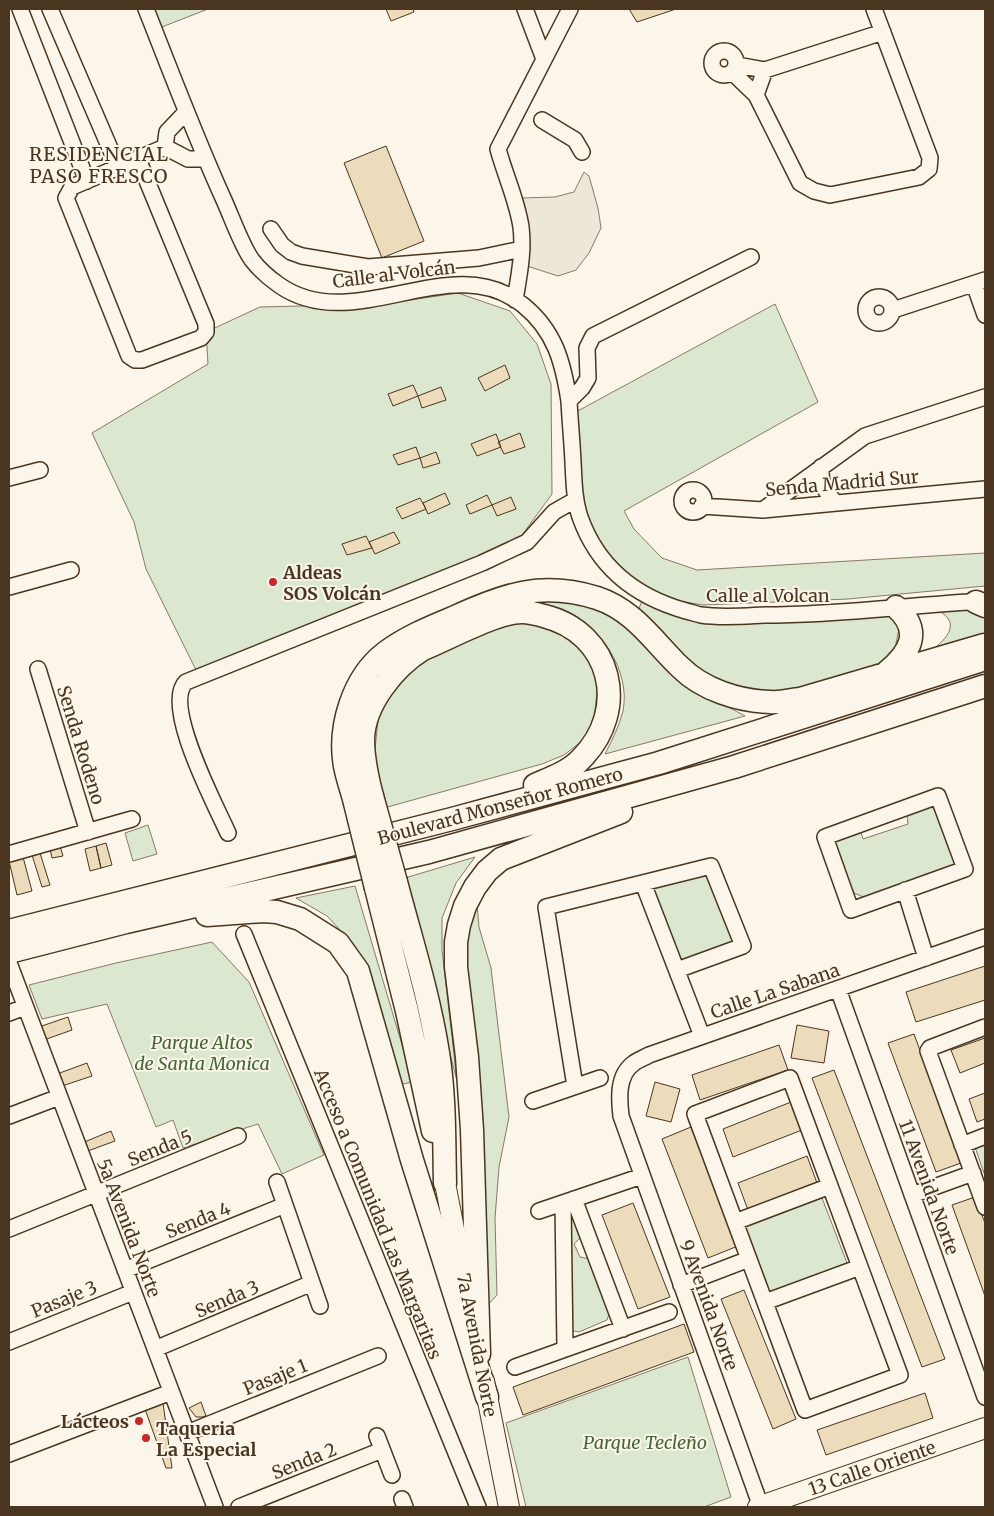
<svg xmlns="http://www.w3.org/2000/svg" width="994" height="1516" viewBox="0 0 994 1516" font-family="Merriweather,serif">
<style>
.green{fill:#dce7d0;stroke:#887966}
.parking{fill:#ede7d9;stroke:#887966}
.building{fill:#ecdcbc;stroke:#4a3520}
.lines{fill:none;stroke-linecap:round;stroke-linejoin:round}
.minor-casing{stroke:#4a3520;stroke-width:18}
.major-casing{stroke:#4a3520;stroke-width:22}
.highway-casing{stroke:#4a3520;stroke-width:25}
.minor{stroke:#fbf6e9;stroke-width:15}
.major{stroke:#fbf6e9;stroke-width:20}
.highway{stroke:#fbf6e9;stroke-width:22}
.highway-bridge-casing{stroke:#4a3520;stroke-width:25;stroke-linecap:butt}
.highway-bridge{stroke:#fbf6e9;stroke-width:22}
.poi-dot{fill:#c62828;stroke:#fbf6e9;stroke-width:2}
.labels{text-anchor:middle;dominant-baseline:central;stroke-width:4;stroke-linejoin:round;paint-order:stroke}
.street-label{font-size:18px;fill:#4a3520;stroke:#fbf6e9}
.poi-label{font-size:18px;font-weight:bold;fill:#4a3520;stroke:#fbf6e9;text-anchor:start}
.park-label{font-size:18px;font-style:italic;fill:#436837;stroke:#fbf6e9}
.neighbourhood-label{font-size:19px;letter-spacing:1px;fill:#4a3520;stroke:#fbf6e9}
</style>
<rect width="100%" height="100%" fill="#fbf6e9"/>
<path class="green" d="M154 9H208L162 27Z
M458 293 510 311 537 344 551 384 552 494 517 542 196 670 146 569 134 522 92 433 208 364 206 332 260 307 382 304Z
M775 304 818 402 624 511 634 529 662 558 697 570 985 553V586L848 599 703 605 673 600 640 587 613 563 590 528 580 491 574 413Z
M568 597 635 627 689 686 745 716 605 754C612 740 619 727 623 711 631 671 600 624 562 609 552 605 540 604 529 601Z
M642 601 667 612 891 611 899 629 895 648 892 655 869 672 775 693 724 684 694 667 639 608Z
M985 607V642L927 654C943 642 965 624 937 610Z
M510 620 560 628 590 660 598 682 594 720 587 737 564 755 542 764 384 808 374 759 378 720 387 698 396 685 421 660Z
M932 807C943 819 955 850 954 867L868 899 854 893 833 847 837 836 860 829 863 839 908 824 907 813Z
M148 825 157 854 133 861 125 833Z
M475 857 456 883 442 918V950L457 1081 405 878Z
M706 875 735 942 678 963 651 888Z
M355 886 413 1082 402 1084 367 969 355 946 327 916 296 898Z
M477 905 479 927 491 968 509 1117 499 1167 495 1218 497 1295 486 1307 465 938Z
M212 942 249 982 324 1155 282 1174 258 1124 183 1148 173 1120 156 1127 107 1004 42 1019 29 985 116 963Z
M985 1143V1176L975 1147Z
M822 1198 847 1263 770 1293 743 1226Z
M576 1218 582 1236 574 1244 580 1257 590 1259 610 1311 607 1320 579 1332 569 1330 568 1219Z
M688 1357 731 1497 704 1507H526L506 1423Z"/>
<path class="parking" d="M584 172 589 176 598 208 601 228 589 253 576 270 558 276 527 266 522 198 555 197 574 192Z"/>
<path class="building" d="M386 9H413L414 12 391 21Z
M629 9H676L637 22Z
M386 146 424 241 382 258 344 163Z
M505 365 510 378 485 391 478 378Z
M413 385 418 396 393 406 388 394Z
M441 387 446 400 422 408 418 396Z
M520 433 525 447 504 454 498 442Z
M496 434 501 447 477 456 471 444Z
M416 447 420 458 398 465 393 455Z
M436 452 440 463 423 468 420 458Z
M445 493 450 504 428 514 423 503Z
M487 495 492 505 470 514 466 505Z
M511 497 516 509 497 516 492 505Z
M420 498 426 509 402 519 396 508Z
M394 532 400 543 375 554 369 542Z
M366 536 372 548 347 555 342 544Z
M106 843 112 865 101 868 96 846Z
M60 846 63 856 52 858 50 849Z
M96 846 101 868 90 871 85 849Z
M40 853 50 885 42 887 32 855Z
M23 857 32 891 17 895 9 861Z
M985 966V1000L916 1022 906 992Z
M68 1017 72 1030 41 1041 36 1028Z
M797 1025 829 1031 824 1063 791 1058Z
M914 1034 961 1163 936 1172 888 1043Z
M985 1038V1063L960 1073 951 1050Z
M779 1045 788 1070 700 1100 692 1075Z
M87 1063 92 1076 62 1086 57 1074Z
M834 1070 945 1359 922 1367 812 1078Z
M655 1082 680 1089 671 1122 646 1116Z
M985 1093V1119L977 1122 969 1099Z
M791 1102 802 1130 733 1157 723 1129Z
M691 1127 738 1246 708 1258 662 1139Z
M111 1131 115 1141 85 1152 82 1143Z
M807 1156 817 1183 748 1210 738 1183Z
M975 1197 985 1223V1296L952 1205Z
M633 1203 670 1297 638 1309 602 1215Z
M744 1290 796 1419 773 1429 721 1299Z
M684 1324 694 1352 523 1415 513 1387Z
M925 1393 933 1418 826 1455 817 1430Z
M201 1402 206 1416 202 1417H196L189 1408Z
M163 1403 172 1468H166L145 1409Z"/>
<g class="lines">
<defs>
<path id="minor" d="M20 9 87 181
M50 9 118 167
M146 9C171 72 195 136 223 198 231 215 241 245 252 260 259 269 269 278 279 285 354 338 451 247 523 305 555 331 563 362 569 401 570 421 572 441 573 462 574 481 574 499 580 517 598 568 636 597 686 611 691 612 696 614 701 615 722 618 744 616 765 615 838 615 911 605 984 601
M525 9 544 59
M712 63a12 12 0 1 1 24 0a12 12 0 1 1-24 0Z
M737 65 765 70 883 32
M765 70 756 95 800 183 814 191 830 195 919 177 929 169 930 158 874 9
M732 72 756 95
M186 112 167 132 165 147 188 159H206
M542 120 575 140 582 152
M138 159 206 324V332L201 338 142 360H135L129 356 66 198 72 187 165 147
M271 229 282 245 291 252 302 256 368 267 479 258 522 249
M974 284 985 315
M866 310a13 13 0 1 1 26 0a13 13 0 1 1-26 0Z
M515 300C519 276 524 251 521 227 517 200 505 175 498 149L570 9
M893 310 985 280
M569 401 582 388 588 378 587 348 593 336 751 257
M821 467C820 483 825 492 836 503
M9 478 40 470
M682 501a11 11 0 1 1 22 0a11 11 0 1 1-22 0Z
M702 506 763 510 985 489
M764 509 865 436 985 397
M9 587 71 570
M38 669 88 832
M938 796 965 869 851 910 825 837Z
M228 833C216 806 162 705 186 682L482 563 527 542 554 512 575 500
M9 854 132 819
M643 883 702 1036
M905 890 926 958
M244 934 478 1507
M9 963 215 1507
M838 989 985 1397
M9 1013 25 1007
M985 1027 930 1048 928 1051 985 1207
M790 1078 900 1375 805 1410 695 1114Z
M575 1086 546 907 711 866 743 946 677 970
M533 1101 600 1078
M9 1116 59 1097
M962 1145 985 1136
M277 1182 320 1306
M912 1195 973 1173
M574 1199 623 1329
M563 1203 565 1349
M539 1211 642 1176
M735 1222 830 1186
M9 1229 238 1136
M125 1270 285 1205
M681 1285 749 1259
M765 1302 860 1267
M9 1342 133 1292
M155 1349 312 1283
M515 1367 669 1312
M187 1433 378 1356
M377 1436 392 1475
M9 1454 171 1392
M402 1499 405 1507
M239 1507 382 1450
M761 1507 621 1116C619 1099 617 1075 634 1063 638 1060 644 1058 649 1055L985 937"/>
<path id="major" d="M445 1183 471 1316
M484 1381 509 1507
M758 1507 985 1428"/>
<path id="highway" d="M976 602 985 606
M887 672C910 653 923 631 896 607
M372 796C367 777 363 759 363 739 364 704 394 667 423 649 448 639 496 612 522 612 529 612 537 614 544 616 612 633 630 710 581 759 569 772 551 778 535 785
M354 799C351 788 347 777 345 766 338 727 353 678 385 653 406 637 431 627 455 617 505 594 542 581 597 598 634 610 654 642 680 667 703 690 739 701 770 702 780 703 790 700 800 699L984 645
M396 882C411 939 429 995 438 1053 445 1096 444 1140 445 1183
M376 888 407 1011 433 1131
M207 915 263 911 277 912 300 919 338 943 358 971 412 1160 487 1397
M9 931 452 819 659 763 985 659
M9 952 126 922 429 852 734 767 985 686
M479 1354 472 1130 467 1057 456 967V942L459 925 465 906 475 887 487 871 501 859 621 812"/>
</defs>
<use href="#minor" class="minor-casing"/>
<use href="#major" class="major-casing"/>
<use href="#highway" class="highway-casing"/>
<use href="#minor" class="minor"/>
<use href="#major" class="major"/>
<use href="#highway" class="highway"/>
<defs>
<path id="highway-bridge" d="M372 796 396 882
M354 799 376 888"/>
</defs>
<use href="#highway-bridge" class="highway-bridge-casing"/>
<use href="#highway-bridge" class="highway-bridge"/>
</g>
<g class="poi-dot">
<circle cx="273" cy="582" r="5"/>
<circle cx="139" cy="1421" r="5"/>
<circle cx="146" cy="1438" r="5"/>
</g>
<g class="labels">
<g class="street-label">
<text transform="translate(394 274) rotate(-7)">Calle al Volcán</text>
<text transform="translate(842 483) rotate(-5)">Senda Madrid Sur</text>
<text x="768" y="595">Calle al Volcan</text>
<text transform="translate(81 745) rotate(73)">Senda Rodeno</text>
<text transform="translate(500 806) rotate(-15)">Boulevard Monseñor Romero</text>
<text transform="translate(775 991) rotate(-19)">Calle La Sabana</text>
<text transform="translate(160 1148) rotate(-22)">Senda 5</text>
<text transform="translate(929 1187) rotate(70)">11 Avenida Norte</text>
<text transform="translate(378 1214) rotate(68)">Acceso a Comunidad Las Margaritas</text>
<text transform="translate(198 1220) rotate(-22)">Senda 4</text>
<text transform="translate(129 1228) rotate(69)">5a Avenida Norte</text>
<text transform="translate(64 1299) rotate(-22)">Pasaje 3</text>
<text transform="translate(227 1299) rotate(-23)">Senda 3</text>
<text transform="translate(709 1305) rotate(70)">9 Avenida Norte</text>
<text transform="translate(477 1345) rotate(79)">7a Avenida Norte</text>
<text transform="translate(275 1377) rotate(-22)">Pasaje 1</text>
<text transform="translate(304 1461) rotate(-22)">Senda 2</text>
<text transform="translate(872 1468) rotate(-19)">13 Calle Oriente</text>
</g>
<g class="poi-label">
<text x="283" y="572">Aldeas<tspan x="283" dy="21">SOS Volcán</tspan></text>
<text x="129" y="1421" text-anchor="end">Lácteos</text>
<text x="156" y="1428">Taqueria<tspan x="156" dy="21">La Especial</tspan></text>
</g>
<g class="park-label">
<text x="202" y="1042">Parque Altos<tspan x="202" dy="21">de Santa Monica</tspan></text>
<text x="645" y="1442">Parque Tecleño</text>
</g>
<g class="neighbourhood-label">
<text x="99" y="154">RESIDENCIAL<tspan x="99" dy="22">PASO FRESCO</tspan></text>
</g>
</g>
<rect width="994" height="1516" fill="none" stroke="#4a3520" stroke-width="20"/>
</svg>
